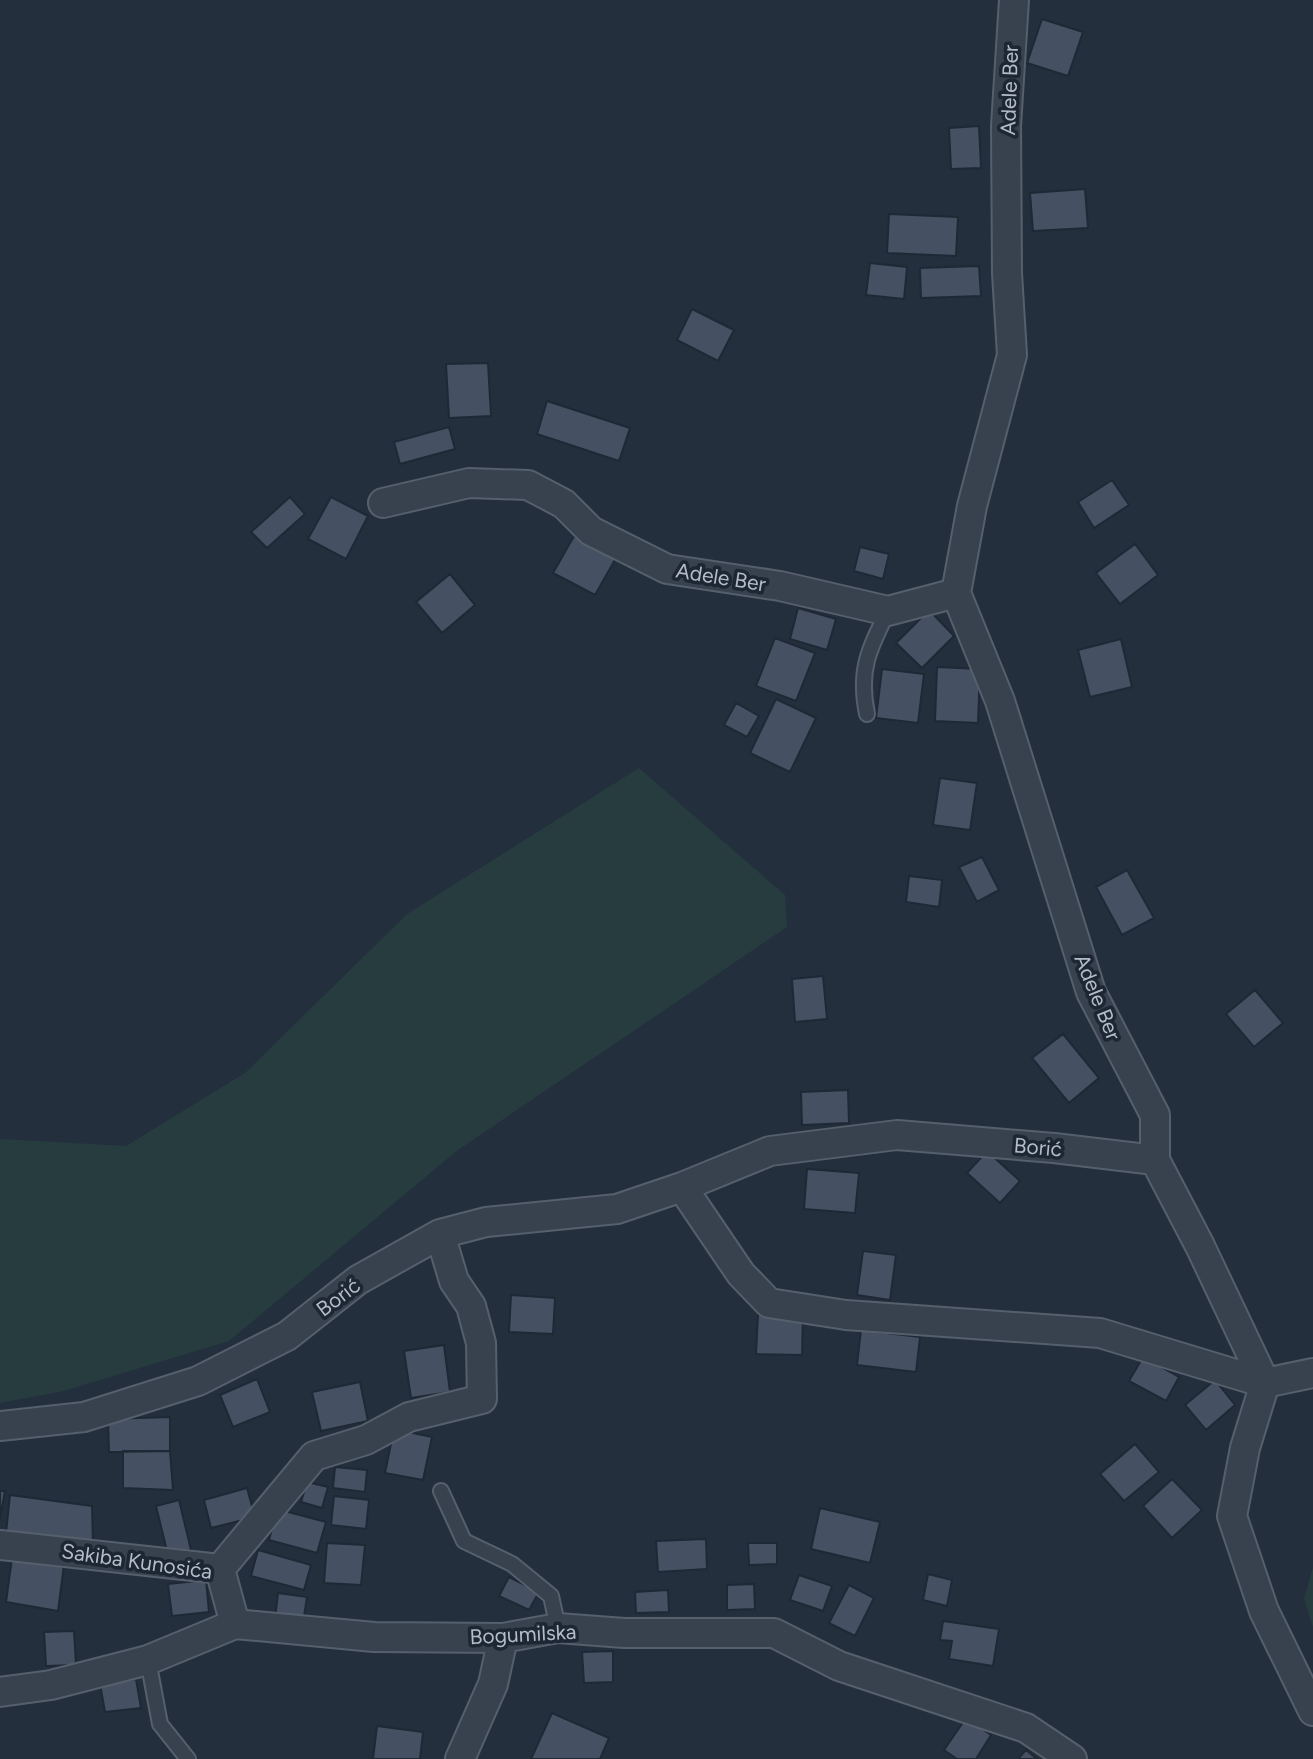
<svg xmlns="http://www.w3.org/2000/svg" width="1313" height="1759" viewBox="0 0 1313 1759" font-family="Figtree,sans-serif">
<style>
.green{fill:#263c3f}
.building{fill:#455162;stroke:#1f2835;stroke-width:2}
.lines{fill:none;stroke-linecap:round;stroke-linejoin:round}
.lane-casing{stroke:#565f6c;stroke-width:18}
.street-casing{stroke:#565f6c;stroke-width:32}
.lane{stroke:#38414e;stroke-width:14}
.street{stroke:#38414e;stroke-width:28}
.labels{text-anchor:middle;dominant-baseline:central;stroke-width:7;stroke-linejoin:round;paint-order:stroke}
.street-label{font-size:21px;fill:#b4bcc9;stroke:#1d2633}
</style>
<rect width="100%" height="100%" fill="#242f3e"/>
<path class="green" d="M639 768 785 895 787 927 458 1150 229 1341 64 1391 0 1403V1139L126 1146 245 1073 407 914Z
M1313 1567V1627L1304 1599Z"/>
<path class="building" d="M1042 19 1083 32 1068 76 1027 63Z
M979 126 981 168 951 169 949 128Z
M1085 189 1088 228 1033 231 1030 193Z
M889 214 958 217 956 256 887 253Z
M870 263 907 267 904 299 866 295Z
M979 266 981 296 921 298 920 268Z
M692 309 734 330 718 361 677 340Z
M488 363 491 416 449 418 446 364Z
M547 401 630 428 619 461 537 434Z
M449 427 455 449 400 464 394 442Z
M1112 480 1129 505 1094 528 1078 502Z
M290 497 305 514 267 548 251 532Z
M331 497 368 516 346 559 308 539Z
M574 536 616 558 595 595 553 573Z
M1135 544 1158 575 1120 604 1096 573Z
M860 547 889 554 883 579 854 571Z
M450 574 475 605 442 633 416 602Z
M798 608 836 619 827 650 790 639Z
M929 610 954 636 922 668 896 643Z
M775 638 815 653 796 701 756 686Z
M1121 639 1132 687 1090 697 1078 650Z
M937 667 980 669 978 723 935 721Z
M882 669 924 674 918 723 876 718Z
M776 699 816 718 790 772 750 753Z
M736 703 759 716 747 737 724 725Z
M940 778 977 783 970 830 933 825Z
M982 857 999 890 977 902 959 867Z
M1127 870 1154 918 1122 935 1096 887Z
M909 876 942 880 939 907 906 902Z
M823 976 827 1019 795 1022 792 979Z
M1255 990 1283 1023 1254 1047 1226 1014Z
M1063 1034 1099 1078 1069 1103 1032 1058Z
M848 1090 849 1123 802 1125 801 1092Z
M987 1151 1020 1181 1000 1203 967 1173Z
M807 1169 859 1173 855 1213 804 1209Z
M863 1251 896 1255 890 1300 857 1295Z
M511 1295 555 1298 553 1334 509 1332Z
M758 1314 803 1316 802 1355 756 1354Z
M861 1330 920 1337 916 1372 857 1365Z
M444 1345 450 1392 411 1398 404 1351Z
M1143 1357 1179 1377 1166 1401 1129 1381Z
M257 1379 270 1412 233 1427 220 1395Z
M1215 1380 1235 1405 1206 1430 1185 1405Z
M360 1382 368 1421 321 1431 312 1392Z
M170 1417V1451L109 1452 108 1419Z
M394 1429 432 1437 423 1480 385 1473Z
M1135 1444 1159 1472 1124 1501 1100 1474Z
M123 1451H170L173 1490 123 1488Z
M335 1467 367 1470 365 1492 333 1488Z
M1172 1479 1202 1510 1172 1538 1143 1506Z
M307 1482 328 1487 322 1508 301 1502Z
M247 1488 255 1517 211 1528 204 1500Z
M0 1491H5L0 1519Z
M10 1495 92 1506 93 1544 6 1533Z
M334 1496 369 1500 366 1529 331 1525Z
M179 1500 191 1550 168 1555 156 1506Z
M820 1508 880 1522 870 1563 811 1549Z
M277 1509 326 1522 317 1553 269 1540Z
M706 1539 707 1569 658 1572 656 1541Z
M327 1543 365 1545 361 1585 324 1583Z
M748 1543H777V1564L749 1565Z
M258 1550 311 1565 304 1590 251 1576Z
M12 1558 64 1565 58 1611 6 1602Z
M928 1574 952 1580 947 1606 923 1600Z
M799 1575 832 1586 823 1611 790 1600Z
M509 1577 539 1592 529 1610 499 1596Z
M206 1580 209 1612 172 1616 168 1584Z
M754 1584 755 1609 727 1610V1585Z
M849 1585 874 1598 855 1636 829 1623Z
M668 1590 669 1612 636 1613 635 1592Z
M278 1593 307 1597 303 1623 275 1619Z
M943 1621 999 1629 993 1666 949 1659 952 1641 940 1640Z
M74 1631 76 1665 46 1666 44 1632Z
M613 1651V1682L584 1683 582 1652Z
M136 1679 141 1708 105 1712 100 1684Z
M552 1713 609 1738 600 1759H531Z
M966 1718 991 1735 976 1759H957L944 1750Z
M377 1726 423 1732 420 1759H373Z
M1026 1750 1037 1759H1018Z"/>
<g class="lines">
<defs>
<path id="lane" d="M867 714C858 670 869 649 888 611
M441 1491 464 1541 512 1564 551 1596 558 1628
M148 1660 160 1724 188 1759"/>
<path id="street" d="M1014 0 1006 126 1007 273 1012 355 972 506 956 593 1000 701 1091 992 1155 1115V1160L1200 1246 1265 1383 1245 1448 1232 1516 1264 1611 1313 1711
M383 503 469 483 528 485 564 504 591 531 667 569 780 586 888 611 956 593
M682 1187 741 1274 769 1303 846 1315 1100 1333 1265 1383 1313 1373
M0 1426 84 1417 198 1381 287 1336 358 1280 440 1234 486 1222 617 1209 682 1187 770 1151 897 1135 1054 1148 1155 1160
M0 1545 220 1569 235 1624
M220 1569 314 1456 366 1440 409 1417 482 1399 481 1343 471 1306 454 1281 440 1234
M0 1692 51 1685 148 1660 235 1624 374 1637 503 1638 558 1628 624 1633H774L839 1666 1026 1728 1072 1759
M460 1759 493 1684 503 1638"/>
</defs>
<use href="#lane" class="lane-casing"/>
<use href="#street" class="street-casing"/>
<use href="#lane" class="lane"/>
<use href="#street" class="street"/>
</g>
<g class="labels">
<g class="street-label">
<text transform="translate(1009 90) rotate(-88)">Adele Ber</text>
<text transform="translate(721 577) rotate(9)">Adele Ber</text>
<text transform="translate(1098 997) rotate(68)">Adele Ber</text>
<text transform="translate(1038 1147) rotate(5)">Borić</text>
<text transform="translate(338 1297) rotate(-37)">Borić</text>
<text transform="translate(137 1561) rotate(8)">Sakiba Kunosića</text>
<text transform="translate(523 1634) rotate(-3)">Bogumilska</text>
</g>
</g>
</svg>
